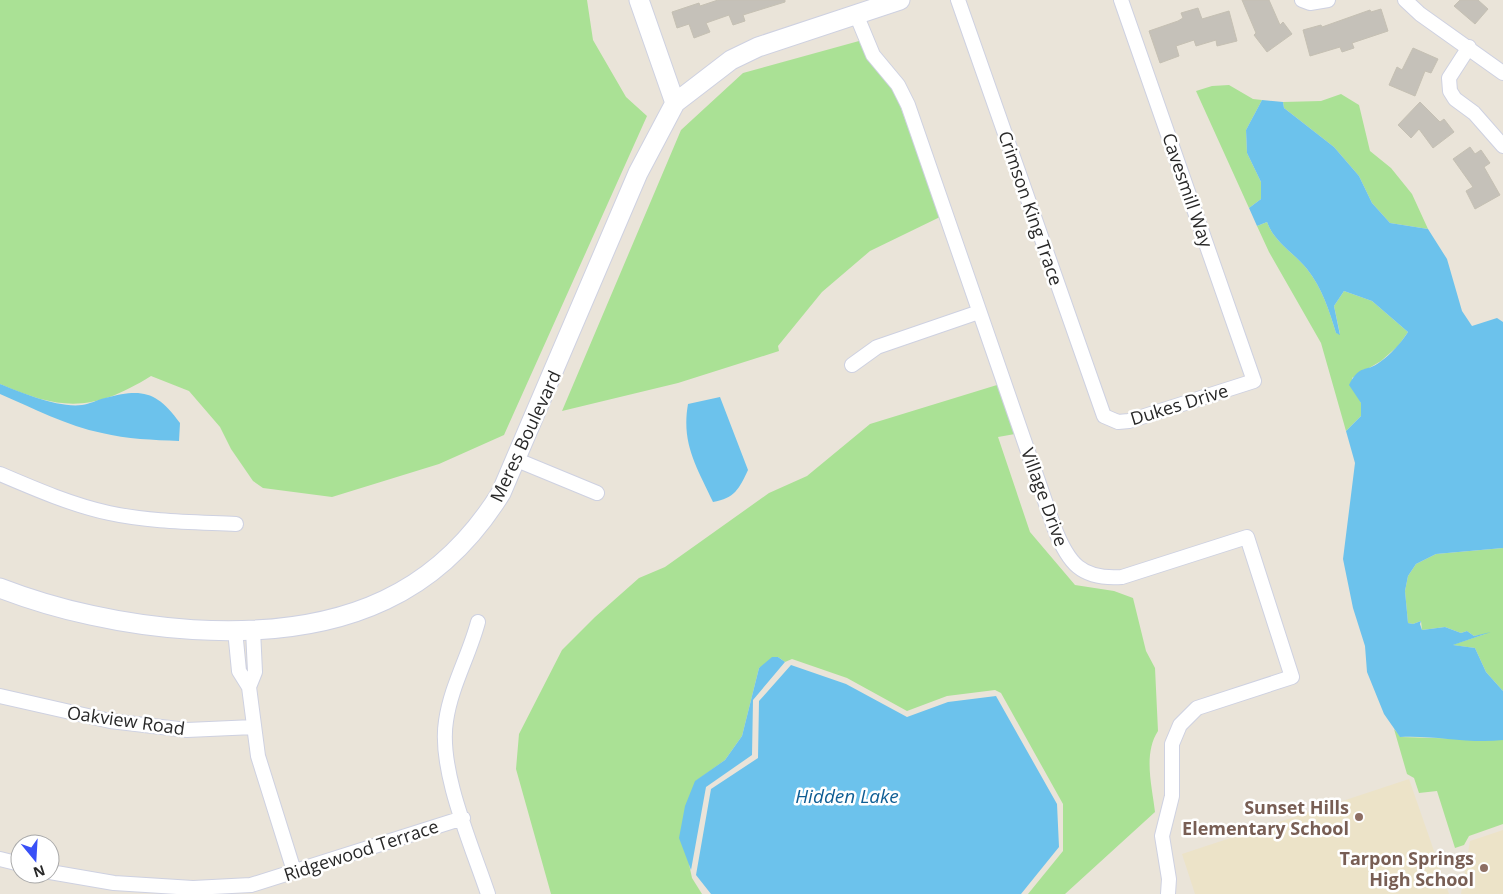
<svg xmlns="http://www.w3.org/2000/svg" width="1503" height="894" viewBox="0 0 1503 894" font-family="'Open Sans',sans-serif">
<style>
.education{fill:#ece3c8}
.green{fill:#aae195}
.water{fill:#6cc2ec}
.building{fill:#c5c1b9;stroke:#c5c0b3}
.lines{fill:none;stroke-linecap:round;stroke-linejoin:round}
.street-casing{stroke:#ced1e1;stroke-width:16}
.secondary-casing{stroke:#ced1e1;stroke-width:21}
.street{stroke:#fff;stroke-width:14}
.secondary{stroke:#fff;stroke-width:19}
.education-dot{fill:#8d6e63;stroke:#fff;stroke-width:2}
.labels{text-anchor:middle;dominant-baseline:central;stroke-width:5;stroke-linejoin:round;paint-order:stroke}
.street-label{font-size:18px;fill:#282828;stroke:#fff}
.education-label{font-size:18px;font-weight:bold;fill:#785e54;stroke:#fff;text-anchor:end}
.water-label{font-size:19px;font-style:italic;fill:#0f5e94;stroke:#fff}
</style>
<rect width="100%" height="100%" fill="#eae4d9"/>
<path class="education" d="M1409 779 1449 894H1195L1182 854Z
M1503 830V894H1461L1470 841Z"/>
<path class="green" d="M0 0H587L593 40 626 97 647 116 504 435 439 464 332 497 263 488 253 481 231 449 220 427 189 391 151 376C93 412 62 411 0 384Z
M859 41 897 97 940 217 870 251 822 292 778 346 779 351 678 383 562 411 681 130 743 73Z
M1229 85 1253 99 1262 100 1246 130 1247 153 1261 182V199L1249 208 1196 91 1212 86Z
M1341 94 1359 105 1370 151 1391 168 1412 194 1428 229 1390 223 1372 203 1359 176 1334 147 1284 108 1283 102 1321 101Z
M1267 222C1274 242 1294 253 1307 269 1322 288 1329 310 1336 333L1340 334 1334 306 1344 291 1372 301 1408 332 1398 346 1381 361 1352 378 1361 403V416L1346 431 1321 343 1269 252 1257 226Z
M997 385 1015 434 998 437 1030 532 1075 585 1114 591 1133 598 1146 651 1155 668 1158 731C1143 754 1152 786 1155 812L1065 894H1028L1063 851V804L1001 693 995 690 947 696 907 711 847 678 792 659 785 662 778 657 759 668 742 736 725 760 696 781 689 864 692 878 702 894H551L516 769 519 734 562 650 595 617 639 578 665 567 769 493 807 476 870 424Z
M1503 548V691L1486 672 1475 648 1452 645 1485 634 1474 636 1467 631 1461 633 1445 627 1422 630 1421 621 1413 624 1408 623 1405 591 1408 576 1416 564 1436 554Z
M1394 729 1401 737 1503 740V824L1469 836 1464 845 1455 848 1437 791 1419 793 1414 778 1407 774Z"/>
<path class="water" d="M1262 100 1283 102 1284 108 1334 147 1359 176 1372 203 1390 223 1428 229 1447 259 1462 311 1472 326 1497 318 1503 322V548L1436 554 1416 564 1408 576 1405 591 1408 623 1413 624 1421 621 1420 624 1422 630 1445 627 1461 633 1467 631 1474 636 1491 632 1453 645 1475 648 1486 672 1503 691V740C1469 744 1435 735 1400 737L1384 714 1367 672 1365 646 1353 608 1343 559 1355 463 1346 431 1361 416V403L1349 385C1360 363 1366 373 1380 362 1391 354 1400 344 1408 332L1372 301 1344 291 1334 306 1340 335 1336 333C1329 310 1322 288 1307 269 1294 253 1274 242 1267 222L1257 226 1249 208 1261 199V182L1247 153 1246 130Z
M0 384C22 393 58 408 82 405 90 404 97 400 105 398 142 388 157 391 180 423L179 441C153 440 127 439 102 433 67 426 33 408 0 394Z
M720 397 748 470C739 489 735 498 713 502 697 467 681 444 688 404Z
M772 657H778L785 662 753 700 752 755 706 787 691 870 679 838 685 806 695 781 725 760 742 736 759 668Z
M791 665 846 684 907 717 948 702 996 696 1057 804 1059 847 1021 894H711L696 875 711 789 758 758 759 701Z"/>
<path class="building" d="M718 0H785V2L743 15 745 21 733 25 729 15 706 23 710 32 694 38 689 24 677 28 672 12 699 3 700 6Z
M1242 0H1269L1280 25 1283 22 1292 34 1267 52 1254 35 1256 33Z
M1460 0H1478L1488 9 1475 24 1454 6Z
M1198 8 1202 19 1229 11 1237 41 1217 46 1216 40 1196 46 1194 40 1176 46 1179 56 1160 63 1149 31 1178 21 1183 18 1181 13Z
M1381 9 1388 31 1352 43 1354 48 1342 52 1340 47 1310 56 1303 30 1321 25 1322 27 1370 10 1371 12Z
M1413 48 1438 59 1431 73 1425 71 1415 96 1389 85 1397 67 1402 70Z
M1420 102 1440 122 1444 119 1454 132 1433 148 1419 129 1411 138 1398 125Z
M1470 147 1475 154 1481 150 1490 163 1484 167 1500 195 1475 209 1466 191 1473 187 1453 159Z"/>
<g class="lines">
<defs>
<path id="street" d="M958 0 1104 416 1118 422 1129 421 1254 381 1121 0
M1302 0 1310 3 1328 0
M1405 0 1420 14 1503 73
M856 14 873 55 898 85 908 105 1054 527C1068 563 1081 580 1122 577L1247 537 1292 677 1197 708 1180 725 1172 744V796L1162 836 1169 879 1168 894
M1469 47 1449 78 1450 91 1455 99 1474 113 1503 146
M852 365 877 347 979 312
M517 460 597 493
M0 474C35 489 72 505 109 513 150 522 194 522 236 524
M478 622C469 656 451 686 446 721 438 770 472 846 488 894
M235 630 239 671 249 687 255 672 253 630
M249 687 258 756 294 871
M0 696 110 721 187 730 254 727
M0 859 20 864
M50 872 114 883 193 888 251 885 463 818"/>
<path id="secondary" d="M639 0 675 103
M0 588C111 631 275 652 385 600 434 577 473 538 501 493L638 173 675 103 731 60 758 47 900 0"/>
</defs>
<use href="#street" class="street-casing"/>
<use href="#secondary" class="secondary-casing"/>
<use href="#street" class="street"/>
<use href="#secondary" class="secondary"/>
</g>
<g class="education-dot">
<circle cx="1359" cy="817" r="5"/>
<circle cx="1484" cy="868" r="5"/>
</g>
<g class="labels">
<g class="street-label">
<text transform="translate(1188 190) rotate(71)">Cavesmill Way</text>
<text transform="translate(1031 208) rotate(71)">Crimson King Trace</text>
<text transform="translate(1179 404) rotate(-17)">Dukes Drive</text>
<text transform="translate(525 436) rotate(-65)">Meres Boulevard</text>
<text transform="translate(1045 497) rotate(70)">Village Drive</text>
<text transform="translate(126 720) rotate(8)">Oakview Road</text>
<text transform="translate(361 850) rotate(-18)">Ridgewood Terrace</text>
</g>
<g class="education-label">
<text x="1349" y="807">Sunset Hills<tspan x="1349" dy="21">Elementary School</tspan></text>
<text x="1474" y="858">Tarpon Springs<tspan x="1474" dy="21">High School</tspan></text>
</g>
<g class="water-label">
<text x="847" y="796">Hidden Lake</text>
</g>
</g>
<g transform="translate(35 859) rotate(162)"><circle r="24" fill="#ffffff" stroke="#a9a9a9"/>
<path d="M0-4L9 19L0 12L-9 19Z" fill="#3950f7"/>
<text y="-8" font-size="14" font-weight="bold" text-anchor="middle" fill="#282828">N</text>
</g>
</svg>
